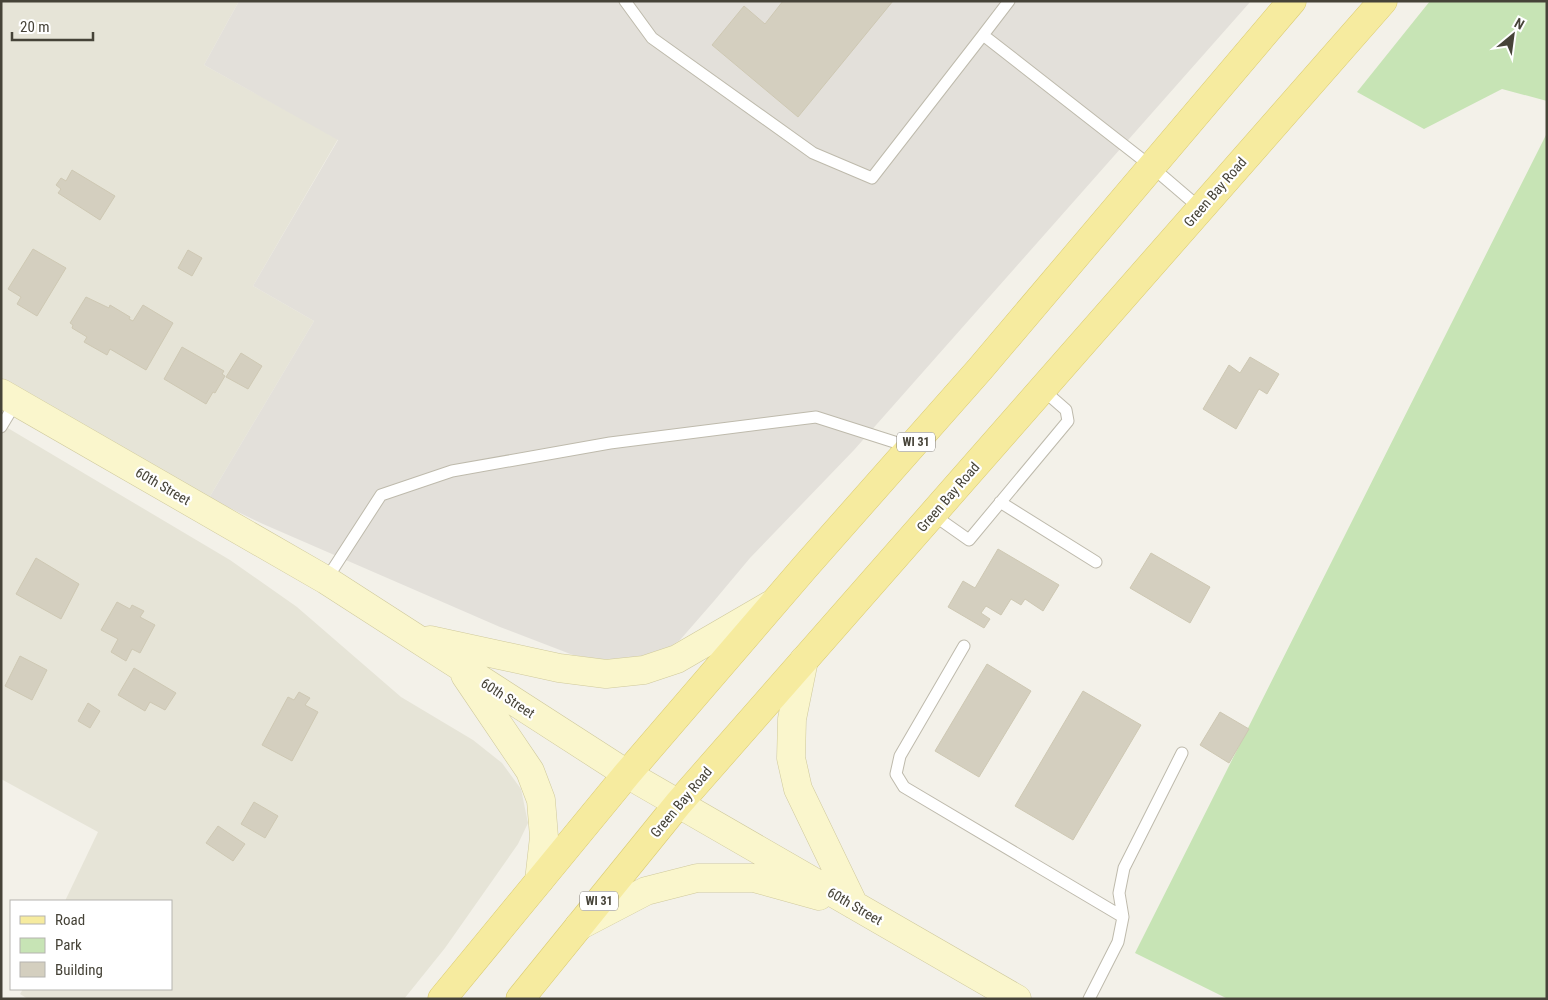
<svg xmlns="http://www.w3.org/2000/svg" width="1548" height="1000" viewBox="0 0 1548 1000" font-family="'Roboto Condensed',sans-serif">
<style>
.residential{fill:#e6e4d7}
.industrial{fill:#e3e0da}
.green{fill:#c7e4b5}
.building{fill:#d4cfbf;stroke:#cec8b3}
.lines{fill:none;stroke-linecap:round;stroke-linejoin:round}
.lane-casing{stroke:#bebaac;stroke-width:13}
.secondary-casing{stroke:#cfc99c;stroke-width:29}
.primary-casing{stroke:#dacb70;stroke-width:29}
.lane{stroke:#fff;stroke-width:11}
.secondary{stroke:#faf6cc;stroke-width:28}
.primary{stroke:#f6eb9f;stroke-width:28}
.labels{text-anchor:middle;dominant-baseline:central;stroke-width:4.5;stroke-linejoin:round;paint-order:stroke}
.shield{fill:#fff;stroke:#7e7b74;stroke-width:1}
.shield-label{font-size:12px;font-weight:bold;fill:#464338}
.street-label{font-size:14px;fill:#464338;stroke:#fff}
</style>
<rect width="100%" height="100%" fill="#f3f1e9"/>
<path class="residential" d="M1 1H239L204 65 338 139 253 286 314 321 209 498 1 379Z
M1 424 230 560 297 607 401 697 473 740 502 763 521 789 528 823 518 844 445 948 404 999H28L20 994 23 989H171V901H65L98 832 1 779Z"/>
<path class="industrial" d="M239 1H1251L854 450 750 558 714 601 680 640 656 656 617 662 573 655 500 627 263 524 209 498 314 321 253 286 338 140 204 65Z"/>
<path class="green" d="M1430 1H1547V101L1502 89 1424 129 1357 92Z
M1547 133V999H1228L1135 953Z"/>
<path class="building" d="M783 1H893L798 117 712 45 744 6 765 24Z
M72 170 115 196 100 220 58 193 61 189 56 185 61 178 66 181Z
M33 249 66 268 37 316 17 304 21 297 8 289Z
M188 250 202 258 192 276 178 268Z
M86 297 109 308 110 305 130 317 129 319 133 321 143 305 173 323 146 370 110 349 107 355 84 342 87 337 72 328 73 325 70 323Z
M182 347 224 371 222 374 225 376 215 393 213 392 206 404 164 379Z
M241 353 262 366 248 389 226 377Z
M1250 357 1279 374 1267 394 1259 389 1236 429 1203 409 1229 365 1240 373Z
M998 549 1059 585 1043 611 1025 599 1021 605 1011 599 1001 615 986 606 981 613 990 619 984 628 948 607 963 581 975 588Z
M1151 553 1210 587 1190 623 1130 588Z
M36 558 79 584 61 619 16 594Z
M117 602 130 609 132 605 144 611 140 617 155 625 140 653 132 649 126 661 111 652 118 639 101 630Z
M20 656 47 670 32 700 5 686Z
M987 664 1031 691 979 777 935 751Z
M134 668 176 693 165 710 150 702 145 711 118 695Z
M1083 691 1141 725 1073 840 1015 806Z
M299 692 310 698 305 705 318 712 292 761 262 745 288 697 294 700Z
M88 703 100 711 90 728 78 721Z
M1220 712 1249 729 1229 763 1200 745Z
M254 802 278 816 265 838 241 824Z
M218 826 245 844 233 861 206 843Z"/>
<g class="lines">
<defs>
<path id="lane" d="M625 1 652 38 813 153 872 178 983 35
M1009 1 983 35 1152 167 1201 209
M1 427 16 402
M1000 502 1096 562
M932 514 969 540 1068 421 1066 410 1042 389
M326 580 381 495 452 471 610 443 816 417 910 447
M964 646 900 756 896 774 904 787 1123 917
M1089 999 1118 942 1123 917 1119 893 1124 868 1182 753"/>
<path id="secondary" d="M1 393 326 580 627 774 1017 999
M430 640 559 668 606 674 644 670 677 659 770 605
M804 660 792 719 791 758 798 789 854 905
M465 675 530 771 541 800 544 837 539 881
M579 926 646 891 697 878H754L819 896"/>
<path id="primary" d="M442 999 627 774 805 567 980 369 1292 1
M520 999 678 804 1383 1"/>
</defs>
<use href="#lane" class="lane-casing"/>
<use href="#secondary" class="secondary-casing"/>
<use href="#primary" class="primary-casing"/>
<use href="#lane" class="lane"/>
<use href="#secondary" class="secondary"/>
<use href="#primary" class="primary"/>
</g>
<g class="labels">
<g class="shield">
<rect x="897" y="432.5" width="38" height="19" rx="4"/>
<rect x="580" y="891.5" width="38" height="19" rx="4"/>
</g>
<g class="shield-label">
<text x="916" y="442">WI 31</text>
<text x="599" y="901">WI 31</text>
</g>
<g class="street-label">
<text transform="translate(1215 192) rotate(-49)">Green Bay Road</text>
<text transform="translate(163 486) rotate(30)">60th Street</text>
<text transform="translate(948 497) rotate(-49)">Green Bay Road</text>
<text transform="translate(508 698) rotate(33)">60th Street</text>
<text transform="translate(681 802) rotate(-50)">Green Bay Road</text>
<text transform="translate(855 906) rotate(30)">60th Street</text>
</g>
</g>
<rect width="1548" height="1000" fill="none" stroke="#464338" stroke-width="5"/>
<rect x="10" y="900" width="162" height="90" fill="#ffffff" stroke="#b5b4af"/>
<rect x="20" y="916" width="25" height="8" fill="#f6eb9f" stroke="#b5b4af"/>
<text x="55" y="925" font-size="15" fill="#464338">Road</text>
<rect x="20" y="938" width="25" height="15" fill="#c7e4b5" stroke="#b5b4af"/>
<text x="55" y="950" font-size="15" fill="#464338">Park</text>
<rect x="20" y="962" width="25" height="15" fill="#d4cfbf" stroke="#b5b4af"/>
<text x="55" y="975" font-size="15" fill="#464338">Building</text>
<g transform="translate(1513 35) rotate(29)" stroke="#ffffff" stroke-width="4" paint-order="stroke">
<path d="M0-4L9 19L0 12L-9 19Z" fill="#464338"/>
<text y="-8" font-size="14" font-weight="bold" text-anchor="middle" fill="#464338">N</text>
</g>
<path d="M12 32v8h81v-8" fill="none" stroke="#464338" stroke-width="2.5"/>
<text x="20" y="32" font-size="15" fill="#464338" stroke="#ffffff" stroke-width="4" paint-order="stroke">20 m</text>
</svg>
